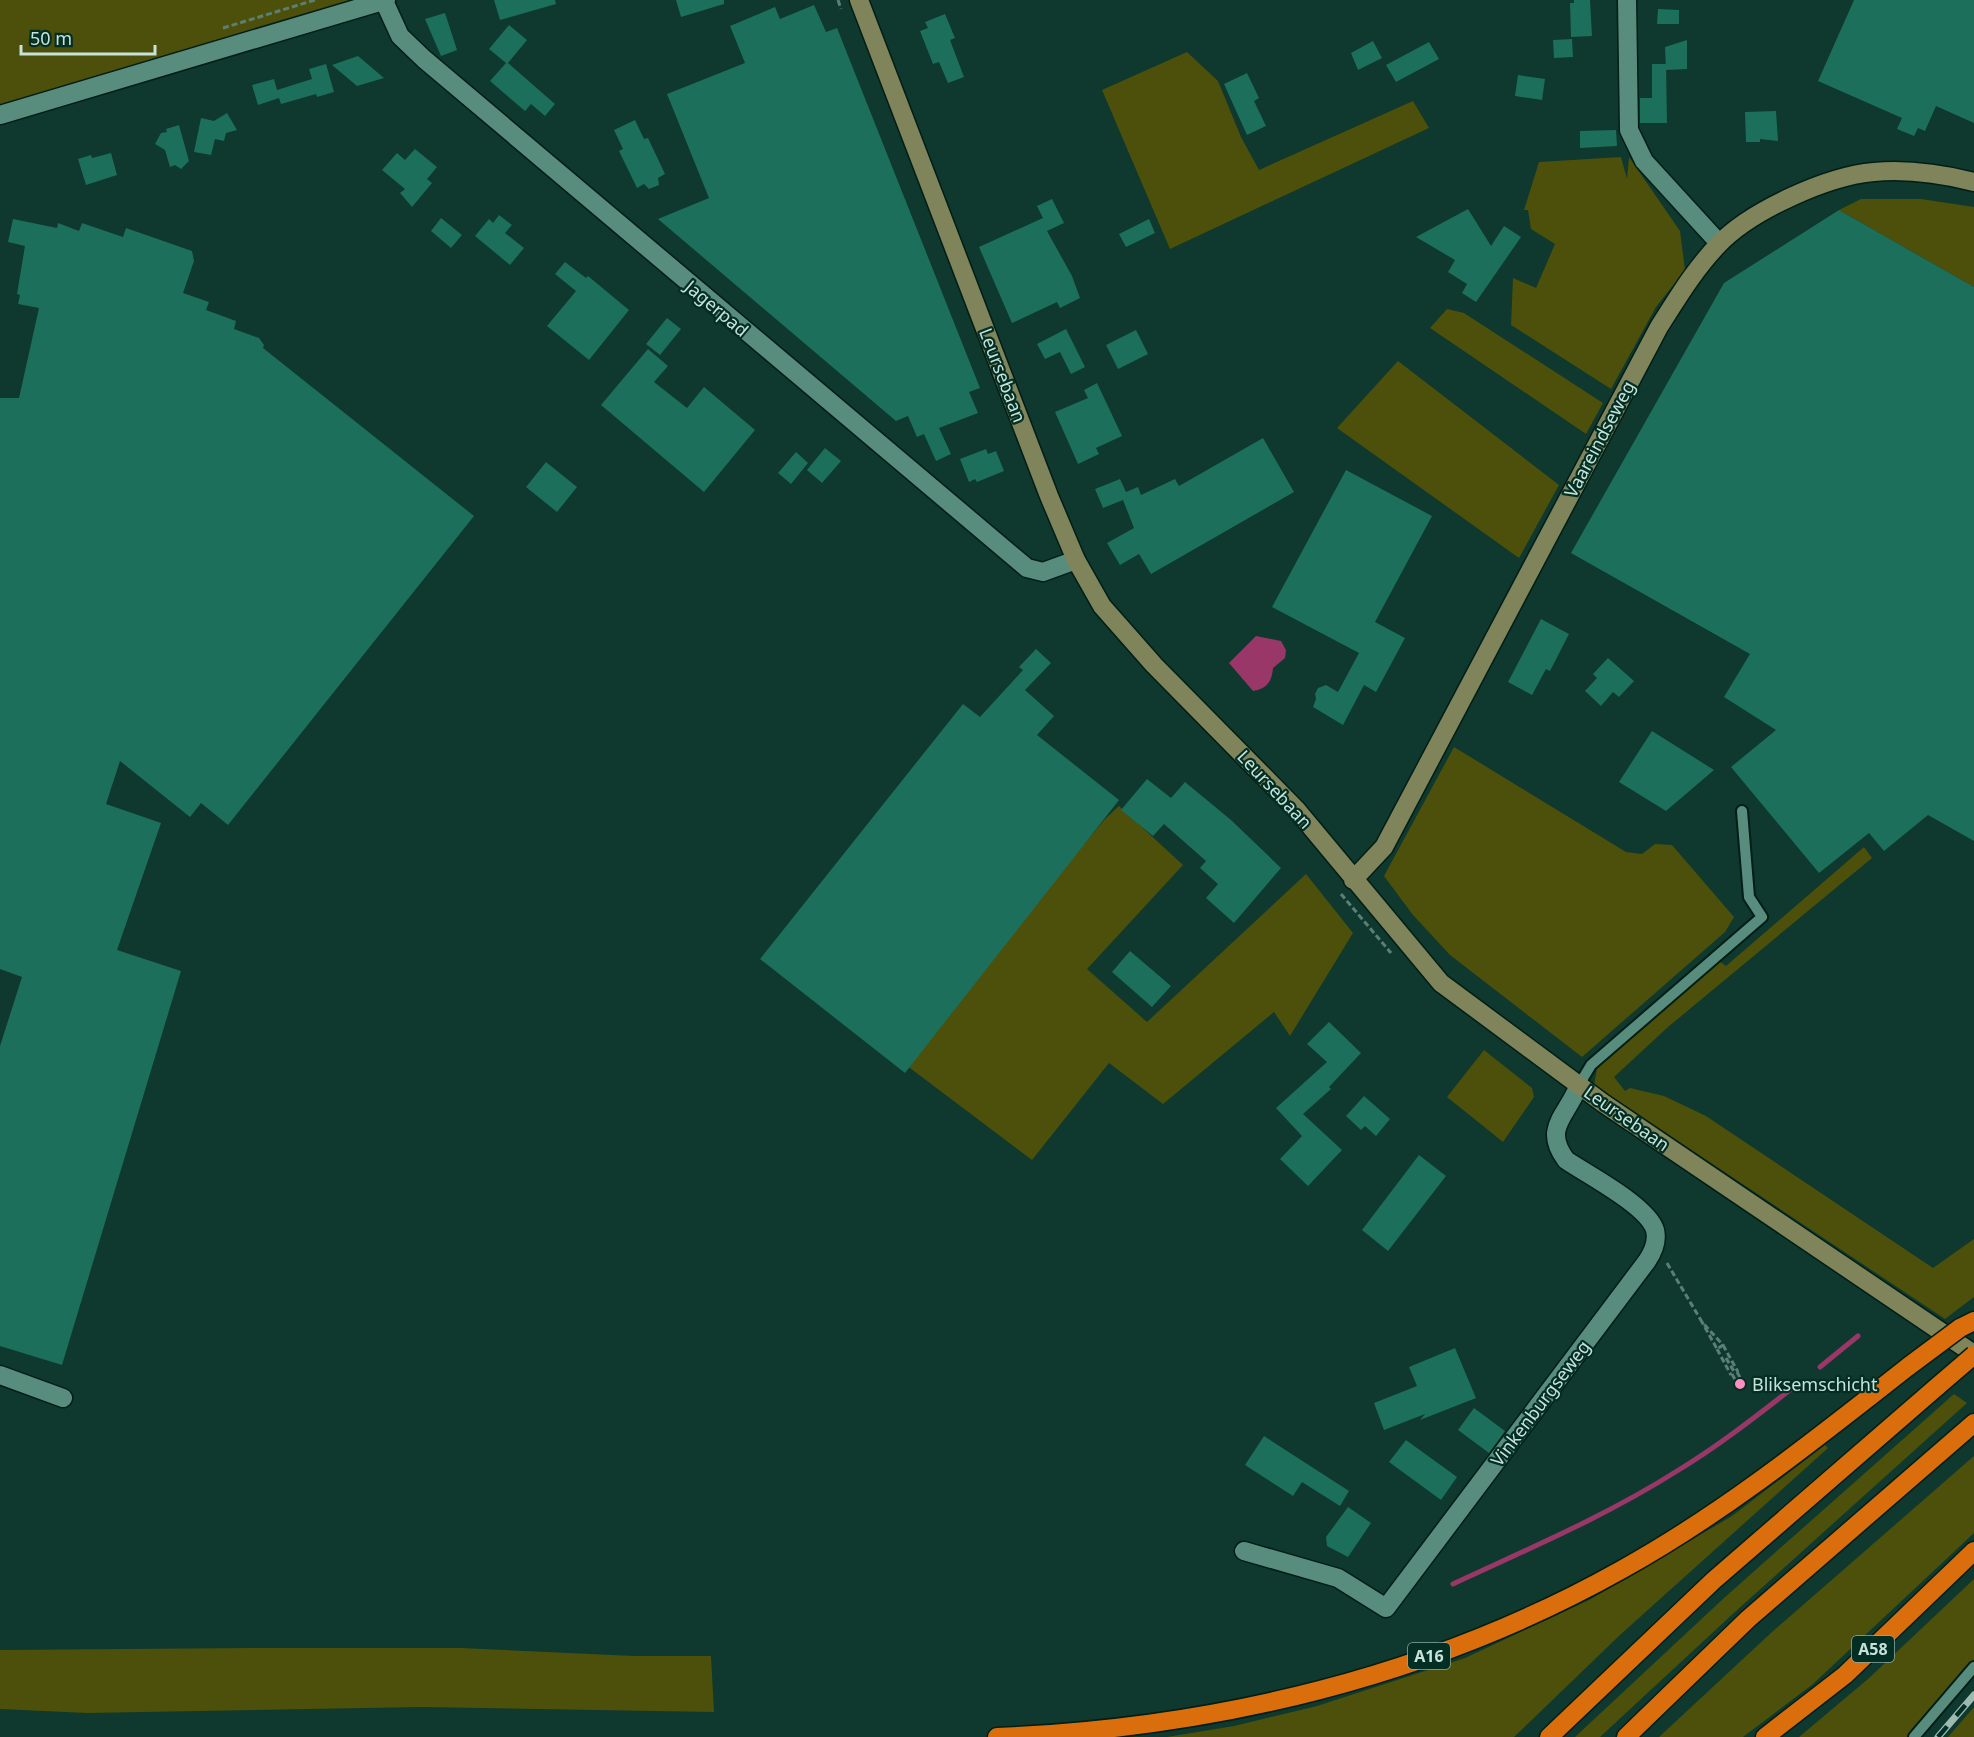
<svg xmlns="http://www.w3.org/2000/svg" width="1974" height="1737" viewBox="0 0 1974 1737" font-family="'Noto Sans',sans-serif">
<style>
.green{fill:#4c500a}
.water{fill:#993768}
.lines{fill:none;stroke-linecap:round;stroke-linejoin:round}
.stream{stroke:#993768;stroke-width:5}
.building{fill:#1c6f5b}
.lane-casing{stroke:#021e16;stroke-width:14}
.street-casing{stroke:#021e16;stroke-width:21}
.secondary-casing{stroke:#021e16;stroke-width:21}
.highway-casing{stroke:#021e16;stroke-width:21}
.path{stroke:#5c7f75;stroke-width:3;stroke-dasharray:6 3;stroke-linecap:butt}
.lane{stroke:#588d7d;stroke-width:10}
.street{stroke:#588d7d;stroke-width:18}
.secondary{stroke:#7f845b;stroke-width:18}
.highway{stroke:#db6e0c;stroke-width:18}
.rail-casing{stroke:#9cbab0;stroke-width:7}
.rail{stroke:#032e24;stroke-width:4.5;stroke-dasharray:14;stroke-linecap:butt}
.highway-bridge-casing{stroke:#021e16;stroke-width:21;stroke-linecap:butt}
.highway-bridge{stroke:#db6e0c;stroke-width:18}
.poi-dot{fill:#fd8ec0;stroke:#032e24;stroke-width:2}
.labels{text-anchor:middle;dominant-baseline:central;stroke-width:4.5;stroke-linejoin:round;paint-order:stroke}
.shield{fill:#032e24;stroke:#8caca2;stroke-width:1.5}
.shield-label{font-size:16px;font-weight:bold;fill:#c7e2d8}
.street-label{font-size:18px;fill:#c7e2d8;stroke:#032e24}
.poi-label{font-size:18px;fill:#c7e2d8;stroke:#032e24;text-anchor:start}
</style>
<rect width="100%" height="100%" fill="#0f382e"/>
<path class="green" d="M0 0H351L0 108Z
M1187 52 1218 81 1241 137 1259 170 1413 101 1429 128 1170 249 1102 90Z
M1621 157 1627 179 1629 157 1680 231 1685 270 1656 307 1611 389 1511 325 1513 278 1536 288 1555 244 1531 229 1528 210H1524L1539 162Z
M1861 199H1921L1974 207V287L1839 210Z
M1447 309 1464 313 1603 403 1586 434 1430 328Z
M1398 361 1559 485 1519 558 1337 428Z
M1454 747 1626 852 1642 854 1655 844 1672 845 1734 917 1725 932 1582 1057 1450 955 1413 915 1384 876Z
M1119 806 1183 865 1087 969 1147 1022 1306 874 1353 933 1290 1036 1274 1012 1163 1104 1109 1063 1032 1160 902 1062 1105 819Z
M1864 847 1872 858 1668 1027 1614 1077 1625 1091 1630 1088 1664 1096 1706 1116 1933 1268 1974 1239V1297L1945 1319 1594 1085 1597 1069 1606 1059 1719 961 1726 966Z
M1484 1050 1532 1088 1534 1097 1503 1142 1447 1097Z
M1954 1394 1967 1403 1736 1611 1600 1737H1575L1724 1598Z
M1825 1445 1828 1448 1620 1635 1514 1737H1167L1234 1726 1317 1706 1465 1658 1591 1599 1732 1516Z
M1974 1456V1533L1813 1684 1743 1737H1659L1772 1632Z
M1974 1579V1663L1909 1737H1799L1868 1679Z
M252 1648H461L634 1656H711L714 1712 422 1707 87 1713 0 1709V1650Z
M1974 1707V1737H1948Z"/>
<path class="water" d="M1256 636 1281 641 1286 650 1285 658 1273 668C1272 681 1267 689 1253 691L1229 663Z"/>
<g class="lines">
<path class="stream" d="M1820 1367 1858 1336
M1453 1584C1528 1549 1606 1516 1677 1471 1720 1445 1759 1414 1799 1383"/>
</g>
<path class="building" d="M494 0H555L556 4 500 20Z
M676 0H724V4L681 17Z
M1574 0H1590L1592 36 1571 37 1570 3H1574Z
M1854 0H1974V123L1936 106 1925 131 1918 128 1914 136 1897 129 1902 118 1818 81Z
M814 5 826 32 837 28 980 388 969 392 978 413 939 428 951 454 936 461 924 434 917 437 908 416 896 421 658 219 709 198 667 94 745 63 730 26 775 7 780 19Z
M1658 9 1679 10V24H1657Z
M445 13 457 50 441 56 425 19Z
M945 14 955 38 950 40 964 77 948 83 939 62 933 64 920 31 928 28 925 22Z
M509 25 527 40 508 63 555 104 545 116 531 104 525 111 490 81 506 63 489 49Z
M1572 39 1573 57 1554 58 1553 40Z
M1687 40V69L1666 70 1665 47Z
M1373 41 1382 58 1358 70 1351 53Z
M1429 42 1439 59 1396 82 1386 65Z
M358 56 384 78 357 86 332 65Z
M326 64 334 92 317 97 316 94 281 104 279 98 258 105 252 85 274 79 277 90 312 79 309 69Z
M1652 64H1666L1667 123H1640V98H1652Z
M1247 73 1259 98 1254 101 1266 126 1247 135 1224 84Z
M1518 75 1545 79 1542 100 1515 96Z
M1776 111 1778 141 1760 139V142H1746L1745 112Z
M227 113 237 130 226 133 224 141 215 139 211 155 194 152 201 118 214 121Z
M635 120 644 139 648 138 665 174 658 178 659 185 649 189 644 184 637 188 619 151 623 149 614 130Z
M179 125 189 161 181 169 175 165 170 167 165 150 155 144 161 133 167 132 166 129Z
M1616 130 1617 146 1580 148V131Z
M415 149 437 167 427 179 432 183 412 207 400 193 405 189 382 170 397 153 405 160Z
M111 153 117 175 86 185 78 159 91 155 92 158Z
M1052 199 1064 223 1047 231 1072 276 1080 298 1060 308 1057 302 1012 323 979 247 1043 218 1037 206Z
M1468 209 1491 246 1504 226 1521 237 1476 302 1462 293 1467 284 1448 272 1455 260 1416 237Z
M1839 210 1974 287V841L1928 815 1884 851 1869 833 1819 873 1731 767 1776 730 1724 697 1750 654 1571 553 1724 283Z
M499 215 512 225 505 233 524 248 510 265 475 236 489 219 493 223Z
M441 218 462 235 451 248 431 231Z
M13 219 57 228 58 223 79 231 82 223 123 237 126 228 192 251 194 261 183 293 209 302 206 310 236 321 234 329 259 338 264 345 263 348 474 516 228 825 201 803 190 817 120 761 106 804 161 823 117 950 181 971 62 1365 0 1346V1046L22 977 0 969V398H19L39 308 18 304 20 295 17 294 25 246 8 242Z
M1149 219 1155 233 1126 247 1119 234Z
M565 262 586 278 588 276 629 310 589 360 547 326 576 291 555 274Z
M667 318 681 329 660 355 646 344Z
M1066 329 1085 367 1071 374 1060 352 1045 359 1037 344Z
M1136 330 1148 354 1118 369 1106 345Z
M648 349 668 366 654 382 687 408 704 387 755 430 704 492 601 405Z
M1097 383 1122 436 1096 448 1099 454 1078 464 1055 412 1088 398 1084 390Z
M1263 438 1294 492 1151 574 1139 554 1120 565 1107 543 1134 528 1123 500 1103 508 1095 489 1120 479 1126 492 1138 487 1141 495 1175 479 1179 486Z
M825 448 841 461 822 483 807 470Z
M986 449 988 454 996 451 1004 471 977 482 975 479 969 482 960 459Z
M796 452 808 463 791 484 778 473Z
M546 462 577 487 557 512 526 487Z
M1346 470 1432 516 1375 622 1405 638 1376 692 1364 685 1343 725 1313 707 1316 699 1315 694 1318 688 1326 685 1338 692 1359 653 1272 607Z
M1541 619 1569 634 1550 671 1546 669 1532 695 1508 682Z
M1036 649 1051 663 1025 690 1054 716 1037 735 1119 800 905 1073 760 959 963 704 980 717 1023 670 1019 667Z
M1608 658 1634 681 1619 697 1613 692 1601 706 1585 691 1597 678 1593 674Z
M1652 731 1714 770 1666 811 1619 782Z
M1147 779 1171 798 1185 782 1231 820 1281 868 1234 923 1206 898 1218 884 1200 868 1206 861 1164 824 1153 836 1121 810Z
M1130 951 1171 986 1152 1007 1112 972Z
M1329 1022 1361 1053 1329 1087 1331 1089 1303 1114 1342 1150 1308 1186 1280 1159 1302 1136 1276 1108 1327 1062 1307 1044Z
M1364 1096 1390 1119 1376 1136 1365 1126 1361 1130 1346 1116Z
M1419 1155 1446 1176 1388 1251 1362 1230Z
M1455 1348 1476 1398 1420 1420 1425 1414 1384 1430 1374 1403 1417 1386 1409 1367Z
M1474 1408 1505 1431 1489 1453 1458 1430Z
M1264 1436 1349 1491 1340 1506 1302 1482 1293 1496 1245 1465Z
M1406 1440 1457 1477 1441 1500 1389 1462Z
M1348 1507 1371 1523 1348 1557 1327 1546 1326 1537Z"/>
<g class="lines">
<defs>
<path id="lane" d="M1579 1085 1591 1065 1762 917 1749 897 1742 811
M1914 1737 1974 1667"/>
<path id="street" d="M1627 0 1629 130 1644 161 1719 243
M384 1 400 36 424 59 1027 568 1043 572 1076 560
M0 115 386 0
M0 1375 63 1398
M1244 1551 1338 1578 1386 1608 1647 1261C1653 1252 1658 1242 1655 1230 1648 1206 1588 1175 1566 1160 1542 1128 1567 1116 1579 1085"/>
<path id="secondary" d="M859 0 1049 496 1076 560 1102 606 1154 665 1296 809 1441 983 1603 1103 1974 1354
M1353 880 1384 847 1659 327C1677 299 1694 270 1718 245 1750 211 1827 176 1874 172 1907 169 1942 174 1974 182"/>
<path id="highway" d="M1960 1328 1974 1321
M997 1737C1215 1728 1430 1677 1621 1570 1724 1513 1816 1439 1909 1366
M1549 1737 1714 1580 1939 1385
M1626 1737 1748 1619 1974 1423
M1765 1737 1845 1675 1974 1551"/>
</defs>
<use href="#lane" class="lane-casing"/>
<use href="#street" class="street-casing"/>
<use href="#secondary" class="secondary-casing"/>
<use href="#highway" class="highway-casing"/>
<path class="path" d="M838 0 841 9
M223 28 315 0
M1341 894 1391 953
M1667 1263 1702 1322 1723 1345 1717 1349 1702 1322
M1723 1345 1738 1372
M1717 1349 1731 1375
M1726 1358 1735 1373
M1737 1372 1743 1383
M1732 1374 1738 1385"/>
<use href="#lane" class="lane"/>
<use href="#street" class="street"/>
<use href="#secondary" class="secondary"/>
<use href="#highway" class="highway"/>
<defs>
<path id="rail" d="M1938 1737 1974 1695"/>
</defs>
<use href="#rail" class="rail-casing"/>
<use href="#rail" class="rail"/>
<defs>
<path id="highway-bridge" d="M1909 1366 1960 1328
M1939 1385 1974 1355"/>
</defs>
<use href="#highway-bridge" class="highway-bridge-casing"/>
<use href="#highway-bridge" class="highway-bridge"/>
</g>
<circle class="poi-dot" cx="1740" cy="1384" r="6"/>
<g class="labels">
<g class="shield">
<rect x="1852" y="1636" width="42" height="26" rx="4.5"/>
<rect x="1408" y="1643" width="42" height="26" rx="4.5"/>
</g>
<g class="shield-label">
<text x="1873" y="1649">A58</text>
<text x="1429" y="1656">A16</text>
</g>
<g class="street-label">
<text transform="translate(717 308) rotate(40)">Jagerpad</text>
<text transform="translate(1003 375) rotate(69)">Leursebaan</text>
<text transform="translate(1599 439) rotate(-62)">Vaareindseweg</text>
<text transform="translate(1275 789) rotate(47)">Leursebaan</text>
<text transform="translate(1627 1118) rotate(35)">Leursebaan</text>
<text transform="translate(1540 1403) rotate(-53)">Vinkenburgseweg</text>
</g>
<g class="poi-label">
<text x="1752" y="1384">Bliksemschicht</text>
</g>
</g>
<path d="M21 45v9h134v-9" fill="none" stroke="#c7e2d8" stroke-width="3"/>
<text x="30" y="45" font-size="18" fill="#c7e2d8" stroke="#032e24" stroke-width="4.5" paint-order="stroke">50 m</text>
</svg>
